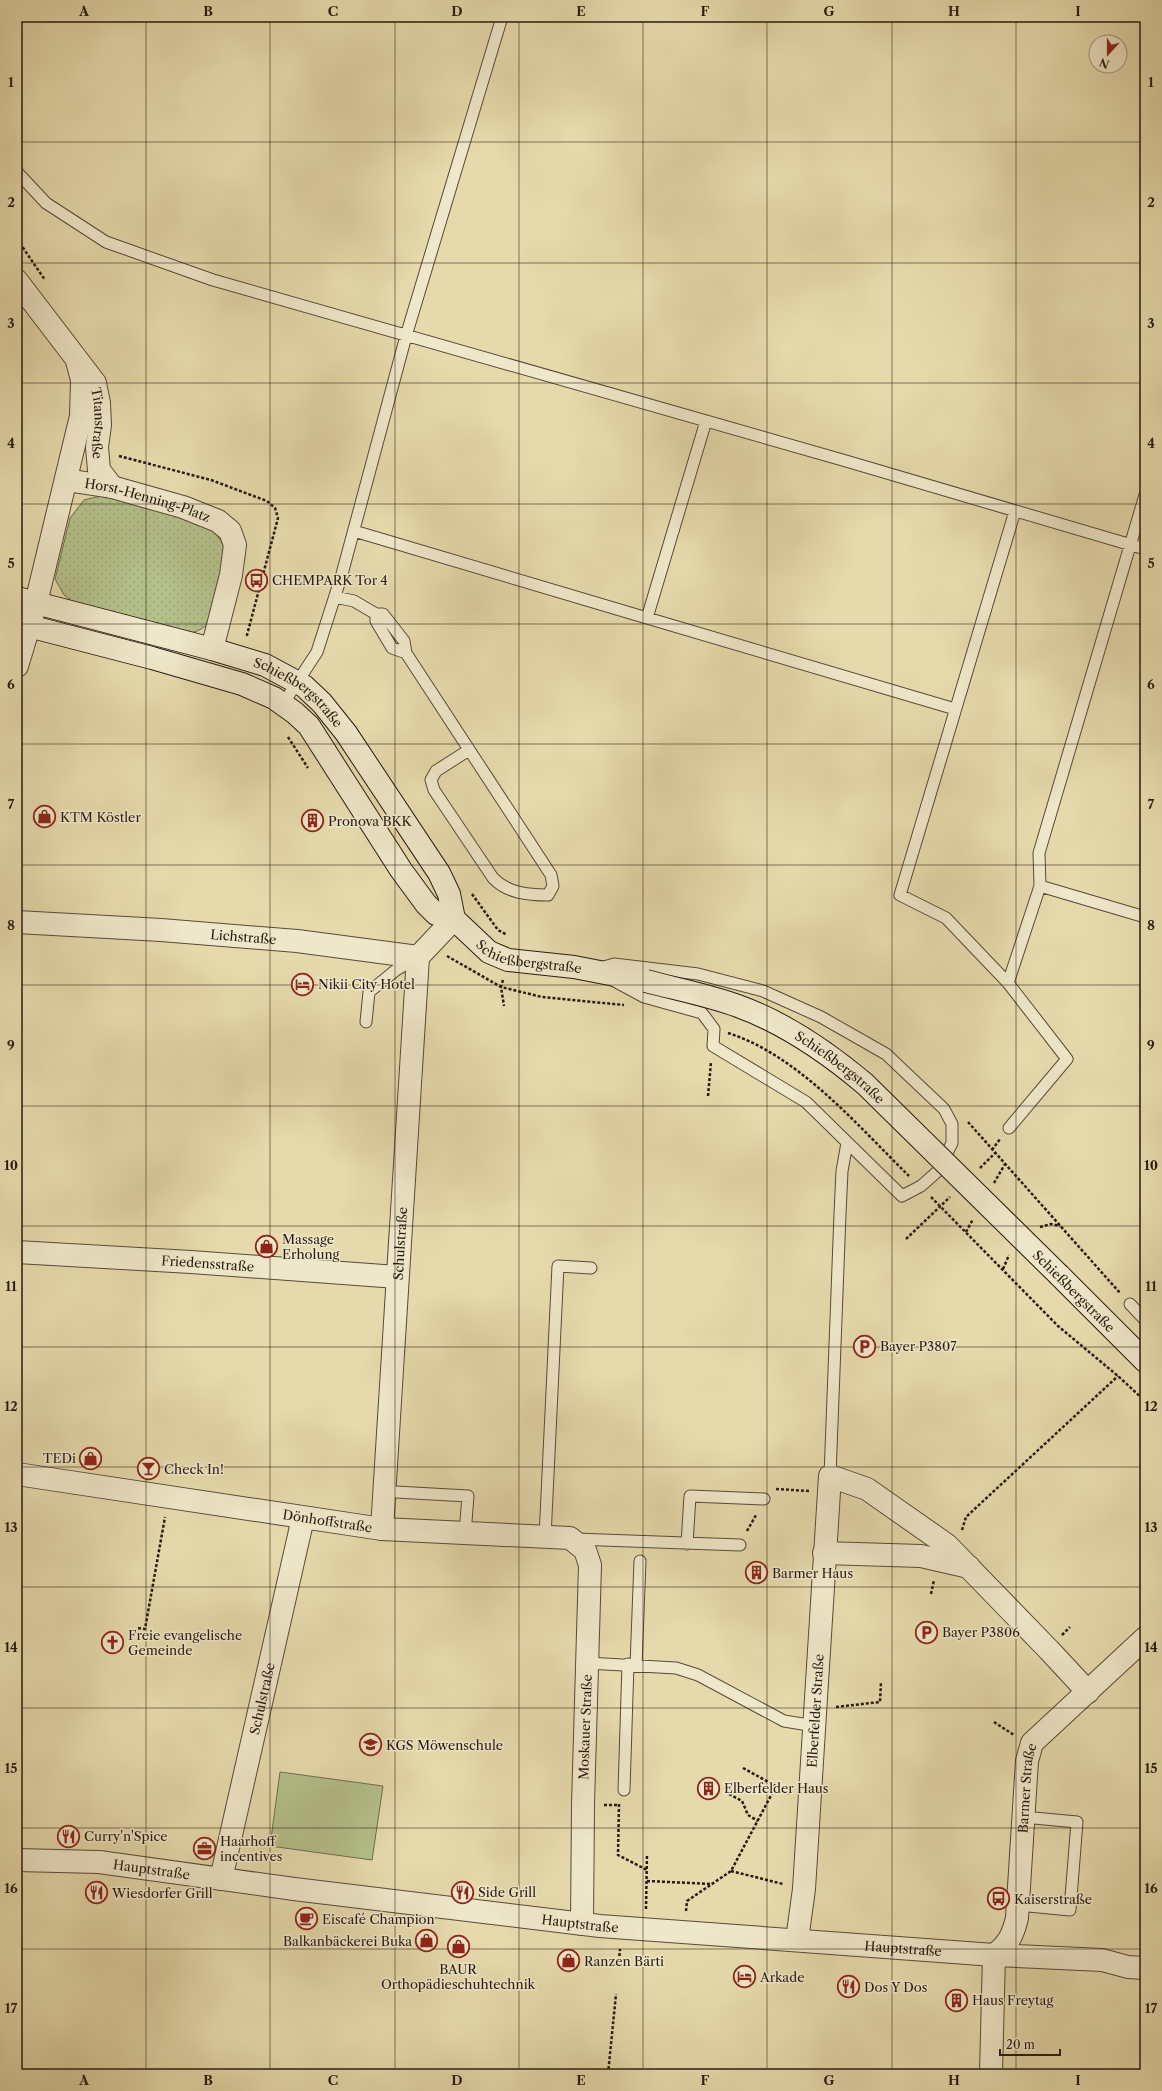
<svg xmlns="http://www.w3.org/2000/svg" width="1162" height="2091" viewBox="0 0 1162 2091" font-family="'Libre Caslon Text',serif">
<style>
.grass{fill:url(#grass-dots);stroke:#6e6c4e}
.pitch{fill:#b4c08a;stroke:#6e6c4e}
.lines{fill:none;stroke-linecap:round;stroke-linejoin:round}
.service-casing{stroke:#584938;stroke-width:13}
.minor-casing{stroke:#584938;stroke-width:24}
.tertiary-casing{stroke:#584938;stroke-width:24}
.secondary-casing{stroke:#281911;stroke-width:24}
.path{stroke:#281911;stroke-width:2.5;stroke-dasharray:3 2;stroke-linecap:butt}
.service{stroke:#efe7c9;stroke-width:11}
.minor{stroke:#efe7c9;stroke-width:22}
.tertiary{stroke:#efe7c9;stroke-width:22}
.secondary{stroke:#efe7c9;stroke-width:22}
.secondary-bridge-casing{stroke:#281911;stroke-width:24;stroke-linecap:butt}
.secondary-bridge{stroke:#efe7c9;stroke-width:22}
.grid{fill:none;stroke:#281911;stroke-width:1;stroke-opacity:0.55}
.labels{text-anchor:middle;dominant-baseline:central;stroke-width:3;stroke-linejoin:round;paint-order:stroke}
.street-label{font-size:13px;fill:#281911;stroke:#efe7c9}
.poi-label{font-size:13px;fill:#281911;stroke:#efe7c9;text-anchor:start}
.neatline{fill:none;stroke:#281911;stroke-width:1.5}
.grid-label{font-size:13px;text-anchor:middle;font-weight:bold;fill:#281911}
</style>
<defs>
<pattern id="grass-dots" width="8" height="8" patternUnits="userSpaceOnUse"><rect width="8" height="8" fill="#b4c08a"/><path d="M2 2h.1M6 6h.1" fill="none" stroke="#9ba476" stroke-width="1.8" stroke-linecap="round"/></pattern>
</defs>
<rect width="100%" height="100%" fill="#e6daac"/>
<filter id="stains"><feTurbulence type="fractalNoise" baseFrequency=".005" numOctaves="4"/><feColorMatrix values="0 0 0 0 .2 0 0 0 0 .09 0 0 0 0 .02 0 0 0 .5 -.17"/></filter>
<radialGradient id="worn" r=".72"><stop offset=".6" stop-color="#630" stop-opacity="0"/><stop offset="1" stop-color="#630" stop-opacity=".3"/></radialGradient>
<path class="grass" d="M109 494C135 502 194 515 214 532 220 538 227 550 227 559 228 569 220 587 217 597 212 620 210 630 185 634L73 602 64 595 55 579 70 518 84 500Z"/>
<path class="pitch" d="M280 1772 383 1786 372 1860 270 1846Z"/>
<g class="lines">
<defs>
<path id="service" d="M17 172 46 203 106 242 213 280 846 461 1145 549
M706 421 647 618 955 709
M354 531 647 618
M335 597 354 601 376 614H383L404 641 406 653 551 875 553 886 548 895C528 895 507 893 493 878L434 790 431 780 436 771 469 750
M376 614V621L392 648 406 653
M283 704 317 652 342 574 406 336 502 17
M1040 886 1039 853 1145 495
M614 964 698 974 763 991 821 1017 886 1054 944 1109 952 1124V1143L938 1171 921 1186 902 1196 806 1102 713 1046 714 1029 702 1013 644 997 594 970Z
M1008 983 946 918 900 895 1015 511
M366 1022 369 992 396 970 415 959
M1009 1128 1067 1059 1008 983 1040 886 1145 917
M1130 1304 1145 1320
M830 1476 840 1214 842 1171 847 1143
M396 1492 468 1496 465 1534
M545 1537 558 1266 591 1268
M575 1539 740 1545
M687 1544 690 1496 764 1499
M587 1663 676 1668 698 1675 784 1721 815 1726
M636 1665 640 1561
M624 1790 628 1664
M1018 1905 1070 1910 1077 1822 1023 1817"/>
<g id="minor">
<path d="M17 666 36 603"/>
<path id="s1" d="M17 922 161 930 297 941 418 957"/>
<path d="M418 957 454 919"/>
<path id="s2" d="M17 1252 191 1262 397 1277"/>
<path id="s3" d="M17 1474 382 1529 570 1538 585 1550 590 1565 583 1804 582 1924"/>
<path id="s4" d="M382 1529 418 957"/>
<path d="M824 1553 921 1556 969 1567"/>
<path id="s5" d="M17 1860 99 1862 294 1889 600 1926 994 1955 1102 1960 1128 1967 1145 1968"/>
<path id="s6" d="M221 1879 303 1518"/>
<path id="s7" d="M797 1940 804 1889 830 1476 867 1489 947 1545 1049 1650 1088 1692"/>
<path id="s8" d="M994 1955C1008 1945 1013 1935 1017 1918L1027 1761 1032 1743 1145 1638"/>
<path d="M991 2074 994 1955"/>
</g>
<g id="tertiary">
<path id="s9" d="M17 281 95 383 99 403 100 425 97 447 99 470 112 487"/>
<path id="s10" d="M66 480 112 487 183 507 218 521 230 531 235 545 231 575 212 649"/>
<path d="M36 603 81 416 82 380 77 361"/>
</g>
<g id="secondary">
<path id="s11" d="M17 598 212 649 265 665 304 686 322 703 346 733 439 873 449 894 454 919"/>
<path id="s12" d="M17 623 152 658 242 684 274 698 295 713 309 726 401 870 426 904 436 914 454 919 489 952 508 960 574 967 646 981"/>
<path d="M1059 1275 1145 1361"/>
</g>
</defs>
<use href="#service" class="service-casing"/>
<use href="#minor" class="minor-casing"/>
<use href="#tertiary" class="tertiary-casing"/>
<use href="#secondary" class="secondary-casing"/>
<path class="path" d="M17 239 45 280
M119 456 211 480 267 501 275 508 278 518 247 635 248 637
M288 737 308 768
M472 894 498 930 507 935
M447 956 501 987 542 997 624 1005
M503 980 501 987 504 1006
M728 1033C798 1055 858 1126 909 1176
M708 1096 711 1062
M968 1122 1120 1293
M992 1150 1000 1139
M980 1168 995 1153
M994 1183 1005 1164
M931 1197 1058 1326 1118 1376 1145 1401
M1040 1227 1051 1224 1060 1226
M966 1232 973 1219
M906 1239 950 1197
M1003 1269 1009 1255
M776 1489 809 1491
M962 1530 966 1517 1118 1376
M747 1531 756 1515
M931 1594 934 1580
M138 1628 145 1629 165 1517
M1062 1635 1070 1627
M836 1707 880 1702 881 1682
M994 1722 1014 1735
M743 1768 790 1794
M729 1794 742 1801 748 1815 758 1821
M619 1804 618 1855 647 1870
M604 1805H619
M731 1871 783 1884
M647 1881 712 1884
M646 1909 647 1854
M686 1911 687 1901 731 1871 776 1786
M619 1961 620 1949
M608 2074 616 1994"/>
<use href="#service" class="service"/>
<use href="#minor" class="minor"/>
<use href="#tertiary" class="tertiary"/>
<use href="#secondary" class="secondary"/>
<defs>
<g id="secondary-bridge">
<path id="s13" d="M646 981C676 989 708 995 738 1006 785 1023 827 1052 865 1084L1059 1275"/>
</g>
</defs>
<use href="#secondary-bridge" class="secondary-bridge-casing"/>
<use href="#secondary-bridge" class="secondary-bridge"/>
</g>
<path class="grid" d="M146 17V2074M270 17V2074M395 17V2074M519 17V2074M643 17V2074M767 17V2074M892 17V2074M1016 17V2074M17 142H1145M17 263H1145M17 383H1145M17 504H1145M17 624H1145M17 744H1145M17 865H1145M17 985H1145M17 1106H1145M17 1226H1145M17 1347H1145M17 1467H1145M17 1587H1145M17 1708H1145M17 1828H1145M17 1949H1145"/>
<defs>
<symbol id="bus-ring" viewBox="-11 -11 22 22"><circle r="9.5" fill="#efe7c9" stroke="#8f2418" stroke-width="1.5"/><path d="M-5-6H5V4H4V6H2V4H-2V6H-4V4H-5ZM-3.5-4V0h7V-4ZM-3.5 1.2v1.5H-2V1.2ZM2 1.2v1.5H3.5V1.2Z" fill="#8f2418"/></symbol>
<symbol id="shop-ring" viewBox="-11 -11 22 22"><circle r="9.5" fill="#efe7c9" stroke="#8f2418" stroke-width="1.5"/><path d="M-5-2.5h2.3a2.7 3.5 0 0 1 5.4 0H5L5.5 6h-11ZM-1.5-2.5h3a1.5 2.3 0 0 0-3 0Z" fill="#8f2418"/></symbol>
<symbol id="building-ring" viewBox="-11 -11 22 22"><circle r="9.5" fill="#efe7c9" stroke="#8f2418" stroke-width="1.5"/><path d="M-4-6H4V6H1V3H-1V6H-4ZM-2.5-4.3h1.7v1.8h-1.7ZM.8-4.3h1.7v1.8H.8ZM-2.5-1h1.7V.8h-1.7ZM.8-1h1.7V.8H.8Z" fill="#8f2418"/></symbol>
<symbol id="hotel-ring" viewBox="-11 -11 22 22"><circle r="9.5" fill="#efe7c9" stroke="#8f2418" stroke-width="1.5"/><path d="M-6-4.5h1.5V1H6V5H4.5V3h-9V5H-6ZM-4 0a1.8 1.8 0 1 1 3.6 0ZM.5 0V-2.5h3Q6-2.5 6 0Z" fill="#8f2418"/></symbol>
<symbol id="parking-ring" viewBox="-11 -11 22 22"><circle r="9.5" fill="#efe7c9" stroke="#8f2418" stroke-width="1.5"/><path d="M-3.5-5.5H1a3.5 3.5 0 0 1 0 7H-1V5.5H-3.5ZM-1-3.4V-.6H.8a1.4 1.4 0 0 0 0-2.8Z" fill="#8f2418"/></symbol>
<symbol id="bar-ring" viewBox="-11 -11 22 22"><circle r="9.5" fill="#efe7c9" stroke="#8f2418" stroke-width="1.5"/><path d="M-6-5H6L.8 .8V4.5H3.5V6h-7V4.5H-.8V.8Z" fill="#8f2418"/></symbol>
<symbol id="church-ring" viewBox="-11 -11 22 22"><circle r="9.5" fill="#efe7c9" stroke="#8f2418" stroke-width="1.5"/><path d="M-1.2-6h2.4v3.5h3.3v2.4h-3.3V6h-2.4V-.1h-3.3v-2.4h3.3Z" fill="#8f2418"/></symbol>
<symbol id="school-ring" viewBox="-11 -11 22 22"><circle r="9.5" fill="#efe7c9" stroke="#8f2418" stroke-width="1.5"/><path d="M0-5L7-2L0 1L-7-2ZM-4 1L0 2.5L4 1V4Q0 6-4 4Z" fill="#8f2418"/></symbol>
<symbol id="restaurant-ring" viewBox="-11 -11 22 22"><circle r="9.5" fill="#efe7c9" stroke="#8f2418" stroke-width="1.5"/><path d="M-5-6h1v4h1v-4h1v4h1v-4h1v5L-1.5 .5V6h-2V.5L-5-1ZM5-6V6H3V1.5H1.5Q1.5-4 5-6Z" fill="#8f2418"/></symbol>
<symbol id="office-ring" viewBox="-11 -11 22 22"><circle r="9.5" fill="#efe7c9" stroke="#8f2418" stroke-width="1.5"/><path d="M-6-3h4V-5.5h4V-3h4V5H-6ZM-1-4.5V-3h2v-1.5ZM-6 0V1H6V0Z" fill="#8f2418"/></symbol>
<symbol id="cafe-ring" viewBox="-11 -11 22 22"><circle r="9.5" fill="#efe7c9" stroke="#8f2418" stroke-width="1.5"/><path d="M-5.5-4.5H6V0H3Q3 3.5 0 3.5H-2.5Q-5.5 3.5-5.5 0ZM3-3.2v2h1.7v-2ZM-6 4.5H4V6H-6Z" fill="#8f2418"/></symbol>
</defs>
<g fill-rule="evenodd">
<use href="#bus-ring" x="244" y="568" width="25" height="25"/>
<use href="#shop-ring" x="32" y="804" width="25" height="25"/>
<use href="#building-ring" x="300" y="808" width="25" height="25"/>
<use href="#hotel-ring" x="290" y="972" width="25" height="25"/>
<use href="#shop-ring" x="254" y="1234" width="25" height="25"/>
<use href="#parking-ring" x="852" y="1334" width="25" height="25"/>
<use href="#shop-ring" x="78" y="1446" width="25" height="25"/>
<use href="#bar-ring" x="136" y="1456" width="25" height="25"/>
<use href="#building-ring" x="744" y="1560" width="25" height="25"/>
<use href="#parking-ring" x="914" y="1620" width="25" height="25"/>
<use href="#church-ring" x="100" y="1630" width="25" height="25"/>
<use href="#school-ring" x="358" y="1732" width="25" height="25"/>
<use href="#building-ring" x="696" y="1776" width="25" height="25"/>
<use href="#restaurant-ring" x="56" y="1824" width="25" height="25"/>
<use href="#office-ring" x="192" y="1836" width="25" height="25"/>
<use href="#restaurant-ring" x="450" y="1880" width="25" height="25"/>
<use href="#restaurant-ring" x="84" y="1880" width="25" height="25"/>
<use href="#bus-ring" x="986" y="1886" width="25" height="25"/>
<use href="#cafe-ring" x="294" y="1906" width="25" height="25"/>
<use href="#shop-ring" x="414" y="1928" width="25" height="25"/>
<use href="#shop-ring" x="446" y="1934" width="25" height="25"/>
<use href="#shop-ring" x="556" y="1948" width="25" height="25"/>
<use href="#hotel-ring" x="732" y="1964" width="25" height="25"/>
<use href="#restaurant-ring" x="836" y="1974" width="25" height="25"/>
<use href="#building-ring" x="944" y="1988" width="25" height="25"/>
</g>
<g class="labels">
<g class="street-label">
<text stroke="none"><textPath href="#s9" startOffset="169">Titanstraße</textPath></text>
<text stroke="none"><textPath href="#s10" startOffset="84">Horst-Henning-Platz</textPath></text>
<text stroke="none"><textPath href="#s11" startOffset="300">Schießbergstraße</textPath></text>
<text stroke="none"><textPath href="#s1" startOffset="227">Lichstraße</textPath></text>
<text stroke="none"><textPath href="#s12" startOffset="647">Schießbergstraße</textPath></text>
<text stroke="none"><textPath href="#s13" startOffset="215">Schießbergstraße</textPath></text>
<text stroke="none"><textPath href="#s4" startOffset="286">Schulstraße</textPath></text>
<text stroke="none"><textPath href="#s2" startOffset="191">Friedensstraße</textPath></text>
<text transform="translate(1074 1291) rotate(45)">Schießbergstraße</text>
<text stroke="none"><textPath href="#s3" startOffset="314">Dönhoffstraße</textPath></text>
<text stroke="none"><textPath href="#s6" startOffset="185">Schulstraße</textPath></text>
<text stroke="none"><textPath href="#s7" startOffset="230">Elberfelder Straße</textPath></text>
<text transform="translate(585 1727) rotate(-88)">Moskauer Straße</text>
<text stroke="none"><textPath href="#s8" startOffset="175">Barmer Straße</textPath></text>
<text stroke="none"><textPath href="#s5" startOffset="135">Hauptstraße</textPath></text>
<text stroke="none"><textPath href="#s5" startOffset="567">Hauptstraße</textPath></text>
<text stroke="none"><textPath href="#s5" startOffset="891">Hauptstraße</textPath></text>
</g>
<g class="poi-label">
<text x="272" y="580">CHEMPARK Tor 4</text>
<text x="60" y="817">KTM Köstler</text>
<text x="328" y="821">Pronova BKK</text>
<text x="318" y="984">Nikii City Hotel</text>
<text x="282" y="1239">Massage<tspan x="282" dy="15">Erholung</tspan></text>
<text x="880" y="1346">Bayer P3807</text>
<text x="76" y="1458" text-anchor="end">TEDi</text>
<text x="164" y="1469">Check In!</text>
<text x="772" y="1573">Barmer Haus</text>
<text x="942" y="1632">Bayer P3806</text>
<text x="128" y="1635">Freie evangelische<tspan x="128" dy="15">Gemeinde</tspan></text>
<text x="386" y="1745">KGS Möwenschule</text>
<text x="724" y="1788">Elberfelder Haus</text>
<text x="84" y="1836">Curry'n'Spice</text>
<text x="220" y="1841">Haarhoff<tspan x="220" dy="15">incentives</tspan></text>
<text x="478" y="1892">Side Grill</text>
<text x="112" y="1893">Wiesdorfer Grill</text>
<text x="1014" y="1899">Kaiserstraße</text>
<text x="322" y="1919">Eiscafé Champion</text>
<text x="412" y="1941" text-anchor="end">Balkanbäckerei Buka</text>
<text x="584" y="1961">Ranzen Bärti</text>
<text x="458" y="1969" text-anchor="middle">BAUR<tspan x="458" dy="15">Orthopädieschuhtechnik</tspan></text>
<text x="760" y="1977">Arkade</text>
<text x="864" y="1987">Dos Y Dos</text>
<text x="972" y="2000">Haus Freytag</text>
</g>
</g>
<rect width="1162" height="2091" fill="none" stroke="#e6daac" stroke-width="44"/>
<g transform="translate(1108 54) rotate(201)"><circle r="19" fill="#efe7c9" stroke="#9f957f"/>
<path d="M0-3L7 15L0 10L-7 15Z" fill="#8f2418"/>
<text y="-6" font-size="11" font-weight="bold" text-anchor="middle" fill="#281911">N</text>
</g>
<path d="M1000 2049v6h60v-6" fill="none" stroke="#281911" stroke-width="2"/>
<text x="1006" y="2049" font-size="12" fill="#281911" stroke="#efe7c9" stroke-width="3" paint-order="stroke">20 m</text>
<rect x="22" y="22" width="1118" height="2047" class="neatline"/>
<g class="grid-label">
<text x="84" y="16">A</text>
<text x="208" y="16">B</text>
<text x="333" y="16">C</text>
<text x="457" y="16">D</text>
<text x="581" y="16">E</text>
<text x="705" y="16">F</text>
<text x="829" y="16">G</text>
<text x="954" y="16">H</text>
<text x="1078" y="16">I</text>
<text x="11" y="87">1</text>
<text x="1151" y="87">1</text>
<text x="11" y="207">2</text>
<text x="1151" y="207">2</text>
<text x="11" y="328">3</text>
<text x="1151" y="328">3</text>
<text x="11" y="448">4</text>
<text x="1151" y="448">4</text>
<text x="11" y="568">5</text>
<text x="1151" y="568">5</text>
<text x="11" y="689">6</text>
<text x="1151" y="689">6</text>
<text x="11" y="809">7</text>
<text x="1151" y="809">7</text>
<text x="11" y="930">8</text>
<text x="1151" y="930">8</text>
<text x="11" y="1050">9</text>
<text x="1151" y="1050">9</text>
<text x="11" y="1170">10</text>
<text x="1151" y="1170">10</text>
<text x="11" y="1291">11</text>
<text x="1151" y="1291">11</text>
<text x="11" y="1411">12</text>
<text x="1151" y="1411">12</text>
<text x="11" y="1532">13</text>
<text x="1151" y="1532">13</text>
<text x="11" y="1652">14</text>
<text x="1151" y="1652">14</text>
<text x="11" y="1773">15</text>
<text x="1151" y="1773">15</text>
<text x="11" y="1893">16</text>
<text x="1151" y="1893">16</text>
<text x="11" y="2013">17</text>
<text x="1151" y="2013">17</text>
<text x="84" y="2085">A</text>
<text x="208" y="2085">B</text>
<text x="333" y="2085">C</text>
<text x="457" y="2085">D</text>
<text x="581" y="2085">E</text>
<text x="705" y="2085">F</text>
<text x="829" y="2085">G</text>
<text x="954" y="2085">H</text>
<text x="1078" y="2085">I</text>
</g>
<rect width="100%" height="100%" filter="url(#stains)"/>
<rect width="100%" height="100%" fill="url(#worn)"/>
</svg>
